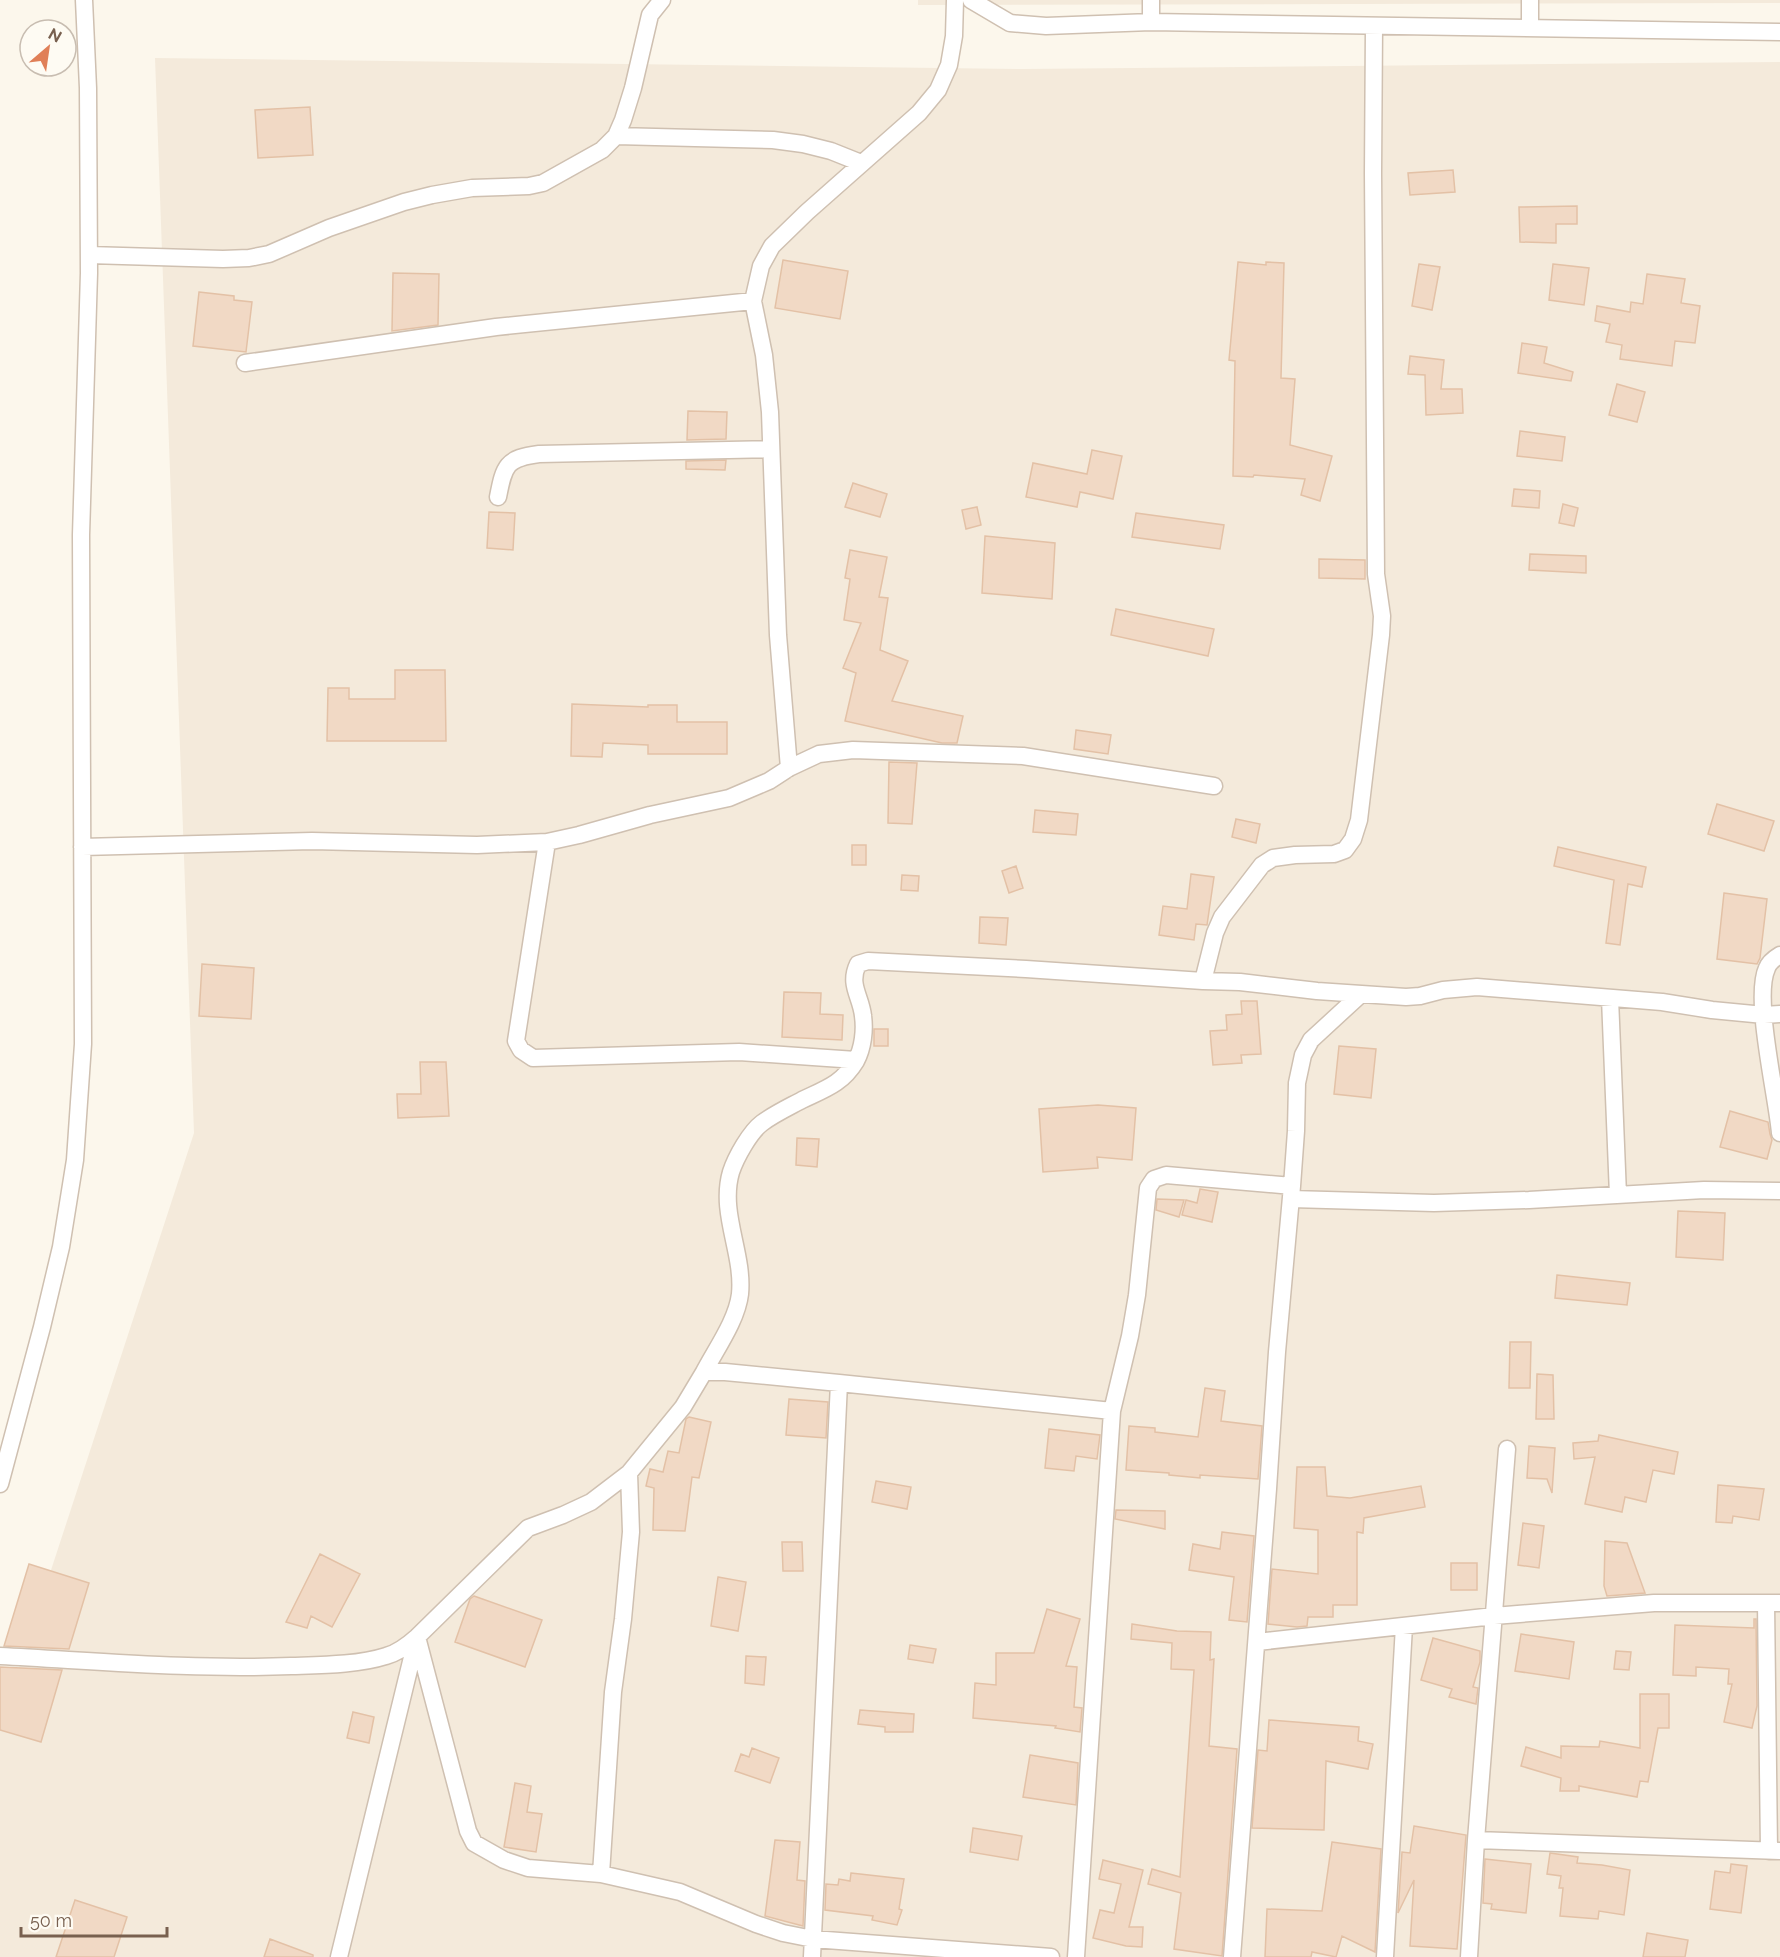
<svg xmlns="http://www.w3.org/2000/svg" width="1780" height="1957" viewBox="0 0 1780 1957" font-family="Raleway,sans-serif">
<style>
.residential{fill:#f4eadb}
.building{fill:#f1d9c5;stroke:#e3c1a6;stroke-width:1.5}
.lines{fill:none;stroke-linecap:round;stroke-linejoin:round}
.street-casing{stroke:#cfc0b1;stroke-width:19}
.street{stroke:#fff;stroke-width:16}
</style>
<rect width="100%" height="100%" fill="#fcf7ec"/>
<path class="residential" d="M918 0H1780V3L918 5Z
M155 58 1022 69 1780 62V1957H0V1726L194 1133Z"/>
<path class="building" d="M310 107 313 155 258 158 255 110Z
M1453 170 1455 192 1410 195 1408 173Z
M1577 206V224H1556V243L1520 242 1519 207Z
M783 260 848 271 840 319 775 308Z
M1238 262 1266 265V262L1284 263 1281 378 1295 379 1290 445 1332 456 1320 501 1301 495 1305 479 1254 475 1253 477 1233 476 1235 361 1229 360Z
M1419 264 1440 267 1432 310 1412 306Z
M1553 264 1589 268 1584 305 1549 300Z
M393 273 439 274 438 325 392 331Z
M1647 274 1685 279 1681 303 1700 306 1695 343 1675 341 1672 366 1620 359 1622 345 1606 342 1610 324 1595 321 1597 306 1630 312 1631 302 1643 304Z
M199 292 234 296V300L252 302 246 352 193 346Z
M1522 343 1547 347 1544 363 1573 372 1571 381 1518 373Z
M1410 356 1444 360 1441 389H1462L1463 413 1426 415 1425 375 1408 374Z
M1617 384 1645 392 1637 422 1609 415Z
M688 411 727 412 726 439 687 440Z
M1520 431 1565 437 1562 461 1517 456Z
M1092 450 1122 456 1113 499 1080 492 1077 507 1026 497 1033 463 1087 474Z
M726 460 725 470 686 469V461Z
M853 483 887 494 880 517 845 507Z
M1514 489 1540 491 1539 508 1512 506Z
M1563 504 1578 508 1574 526 1559 523Z
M977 507 981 525 966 529 962 510Z
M489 512 515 513 513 550 487 548Z
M1136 513 1224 525 1220 549 1132 537Z
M985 536 1055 543 1052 599 982 593Z
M850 550 887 557 879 597 888 598 880 650 908 661 892 701 963 716 957 743H942L845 721 856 673 843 668 861 623 844 620 850 579 845 578Z
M1530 554 1586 556V573L1529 570Z
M1319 559 1365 560V579L1319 578Z
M1116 609 1214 629 1208 656 1111 635Z
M395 670H445L446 741H327L328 688H349V699H395Z
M572 704 648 707V705H677V722H727V754H648V745L603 743 602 757 571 756Z
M1076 730 1111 735 1108 754 1074 749Z
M889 762 917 763 912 824 888 823Z
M1717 804 1774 821 1764 851 1708 834Z
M1035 810 1078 814 1076 835 1033 832Z
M1236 819 1260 824 1256 843 1232 837Z
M852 845H866V865H852Z
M1558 847 1646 867 1642 887 1628 884 1620 945 1606 943 1614 880 1554 866Z
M1016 866 1023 888 1009 893 1002 871Z
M1191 874 1214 877 1207 925 1196 924 1194 940 1159 935 1163 906 1187 909Z
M902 875 919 876 918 891 901 890Z
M1724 893 1767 899 1760 958 1757 964 1717 959Z
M980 917 1008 918 1006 945 979 943Z
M202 964 254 968 251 1019 199 1016Z
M784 992 821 993 820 1014 843 1015 842 1040 782 1037Z
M1241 1001H1257L1261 1054 1241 1055 1242 1063 1213 1065 1210 1031 1227 1030 1226 1015 1242 1014Z
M874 1029H888V1046H874Z
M1339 1046 1376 1049 1371 1098 1334 1094Z
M420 1062H446L449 1116 398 1118 397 1094H421Z
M1098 1105 1136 1108 1132 1160 1097 1157 1098 1168 1043 1172 1039 1109Z
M1730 1111 1768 1122 1770 1134 1772 1140 1767 1159 1720 1147Z
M797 1138 819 1139 817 1167 796 1165Z
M1200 1189 1218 1192 1212 1222 1182 1215 1186 1200 1197 1203Z
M1157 1199 1184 1200 1179 1217 1156 1210Z
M1678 1211 1725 1213 1723 1260 1676 1257Z
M1557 1275 1630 1283 1627 1305 1555 1298Z
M1510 1342H1531L1530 1388H1509Z
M1537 1374 1553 1375 1554 1419H1536Z
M1205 1388 1225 1391 1221 1421 1262 1426 1258 1479 1200 1475V1478L1169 1475V1473L1126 1470 1129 1426 1155 1428V1432L1198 1437Z
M789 1399 828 1402 826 1438 786 1435Z
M689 1417 711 1422 699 1478 692 1477 685 1531 653 1530 654 1488 646 1486 650 1469 663 1472 668 1451 679 1453 686 1419Z
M1049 1429 1100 1435 1097 1459 1076 1456 1074 1471 1045 1468Z
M1599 1435 1678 1452 1674 1474 1653 1470 1646 1502 1625 1497 1622 1512 1585 1504 1595 1457 1574 1459 1573 1443 1598 1441Z
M1529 1446 1555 1448 1552 1493 1547 1479 1527 1478Z
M1297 1467H1325L1327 1496 1350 1498 1421 1486 1425 1507 1364 1518 1363 1533 1357 1532V1605H1333V1617H1308L1307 1626 1297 1627 1268 1624 1272 1569 1318 1574V1530L1294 1528Z
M876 1481 911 1487 907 1509 872 1502Z
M1718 1485 1764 1489 1759 1520 1733 1516 1732 1523 1716 1522Z
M1116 1510 1165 1511V1529L1115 1519Z
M1523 1523 1544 1526 1539 1568 1518 1565Z
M1222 1532 1254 1536 1247 1622 1229 1620 1234 1577 1189 1570 1193 1544 1220 1549Z
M1605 1541 1627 1543 1645 1593 1607 1596 1604 1586Z
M782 1542H802L803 1571H783Z
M320 1554 360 1574 332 1627 311 1616 307 1628 286 1622Z
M1451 1563H1477V1590H1451Z
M29 1564 89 1583 69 1649 4 1646Z
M718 1577 746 1582 738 1631 711 1626Z
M474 1596 542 1620 525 1667 455 1642 470 1599Z
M1047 1609 1080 1619 1066 1666 1077 1667 1074 1707 1082 1708 1080 1732 1055 1728 1056 1726 973 1718 975 1683 996 1685V1653H1034Z
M1754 1619H1756L1757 1706 1752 1728 1724 1722 1732 1684H1728L1729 1669 1696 1667V1676L1673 1675 1675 1625 1754 1628Z
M1132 1624 1177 1631 1211 1632 1210 1660 1214 1659 1209 1746 1237 1749 1222 1956 1174 1949 1181 1893 1148 1884 1152 1869 1180 1877 1194 1670 1171 1669 1172 1643 1131 1639Z
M1521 1634 1574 1642 1569 1679 1515 1671Z
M1433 1638 1480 1651V1662L1473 1687 1478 1688 1476 1704 1449 1697 1452 1689 1421 1680Z
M910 1645 936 1649 933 1663 908 1659Z
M1616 1651 1631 1652 1629 1670 1614 1669Z
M746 1656 766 1657 764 1685 745 1683Z
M0 1667 62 1670 41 1742 0 1730Z
M1640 1694H1669V1728H1658L1648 1782 1640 1781 1637 1797 1579 1786V1791H1560L1561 1778 1521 1766 1526 1747 1561 1758V1746L1599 1747 1600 1741 1640 1748Z
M860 1710 914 1714 913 1732H885V1727L858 1724Z
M353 1712 374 1717 369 1743 347 1738Z
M1269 1720 1359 1727 1358 1741 1373 1744 1368 1769 1326 1761 1324 1830 1252 1828 1258 1750 1267 1751Z
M752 1748 779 1758 770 1783 735 1771 741 1754 749 1757Z
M1030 1755 1078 1763 1076 1805 1023 1797Z
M515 1783 531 1786 527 1812 542 1814 536 1852 504 1847Z
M1414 1826 1466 1835 1457 1949 1410 1946 1414 1880 1398 1913 1402 1852 1410 1853Z
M973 1828 1022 1836 1018 1860 970 1852Z
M775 1840 800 1842 797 1880 805 1881 803 1926 765 1916Z
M1332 1842 1381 1849 1375 1952 1342 1936 1336 1957 1312 1952 1311 1957H1265L1267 1909 1322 1911Z
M1550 1853 1578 1857 1577 1863 1602 1865 1630 1870 1624 1915 1599 1911 1598 1919 1560 1916 1563 1888H1559L1561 1876 1547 1874Z
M1485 1859 1531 1864 1526 1913 1491 1909 1492 1904 1483 1903Z
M1103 1860 1143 1870 1129 1927H1143L1142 1947 1126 1946 1093 1938 1100 1910 1114 1913 1121 1884 1099 1879Z
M1731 1864 1747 1866 1741 1913 1710 1909 1715 1871 1730 1873Z
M851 1873 904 1879 899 1909 902 1910 897 1925 872 1920 873 1916 825 1910 826 1884 838 1885 839 1879 850 1881Z
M75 1900 127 1917 114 1957H56Z
M1647 1933 1688 1940 1685 1957H1643Z
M270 1939 313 1955V1957H264Z"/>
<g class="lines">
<defs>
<path id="street" d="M971 0 1010 23 1046 26 1151 22 1780 32
M1151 22V0
M1530 28V0
M616 136 773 140 803 144 831 151 861 163
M89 255 223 259 249 258 269 254 329 228 404 202 432 195 472 188 529 186 543 183 602 150 616 136 623 120 633 88 650 15 662 0
M245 363 496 327 753 301
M498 497C504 466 506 458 539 454L771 449
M789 768 778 635 770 412 764 355 753 301 761 266 772 246 807 212 919 113 938 90 949 65 954 36 955 0
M547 842 516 1041 521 1050 533 1058 739 1052 856 1060
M82 847 312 841 477 845 547 842 579 835 650 815 729 798 769 781 789 768 819 754 853 750 1023 756 1214 786
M1780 955C1775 958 1769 962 1767 968 1753 998 1777 1096 1780 1133
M1203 981 1215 933 1222 917 1262 865 1273 858 1295 855 1334 854 1345 850 1353 839 1359 820 1381 635 1382 616 1376 574 1373 173 1374 26
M1610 998 1618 1195
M1291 1199 1434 1203 1529 1200 1704 1190 1780 1191
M704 1372C716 1349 737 1320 740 1294 744 1253 719 1213 731 1172 736 1157 750 1132 762 1123 774 1114 789 1107 802 1100 825 1089 842 1084 856 1061 863 1048 865 1030 863 1016 861 996 848 985 858 964L868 961 1026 969 1203 981 1240 982 1317 991 1406 997 1420 996 1443 990 1477 987 1662 1002 1712 1010 1764 1015 1780 1014
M0 1484 42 1327 61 1247 75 1160 83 1044 81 535 89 273 88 88 84 0
M1766 1603 1769 1851
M417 1637 468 1831 474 1843 504 1860 528 1868 601 1874 680 1892 756 1924 783 1933 813 1939 1051 1957
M1257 1642 1494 1616 1654 1603H1780
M0 1656C97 1661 194 1670 291 1666 321 1665 358 1665 386 1656 398 1653 408 1645 417 1637L528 1528 563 1515 591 1502 629 1473 683 1407 704 1372H725L839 1383 1112 1411
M1476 1840 1780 1851
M601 1874 613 1692 623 1619 631 1532 629 1473
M339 1957 416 1641
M812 1957 839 1383
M1076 1957 1112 1411 1130 1336 1137 1295 1148 1188 1154 1179 1166 1175 1292 1186 1296 1131 1297 1083 1303 1055 1311 1040 1361 994
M1232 1957 1268 1489 1277 1352 1292 1186
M1385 1957 1404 1626
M1469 1957 1476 1840 1507 1449"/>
</defs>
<use href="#street" class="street-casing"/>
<use href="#street" class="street"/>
</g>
<g transform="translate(48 48) rotate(29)"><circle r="28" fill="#fefbf3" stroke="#c8bdb1" stroke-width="1.5"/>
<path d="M0-4.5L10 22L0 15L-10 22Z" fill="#e07f57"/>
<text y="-9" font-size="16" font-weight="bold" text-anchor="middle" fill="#78604f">N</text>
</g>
<path d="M21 1927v9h146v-9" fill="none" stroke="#78604f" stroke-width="3"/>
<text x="30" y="1927" font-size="18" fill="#78604f" stroke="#fefbf3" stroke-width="4.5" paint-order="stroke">50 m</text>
</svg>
